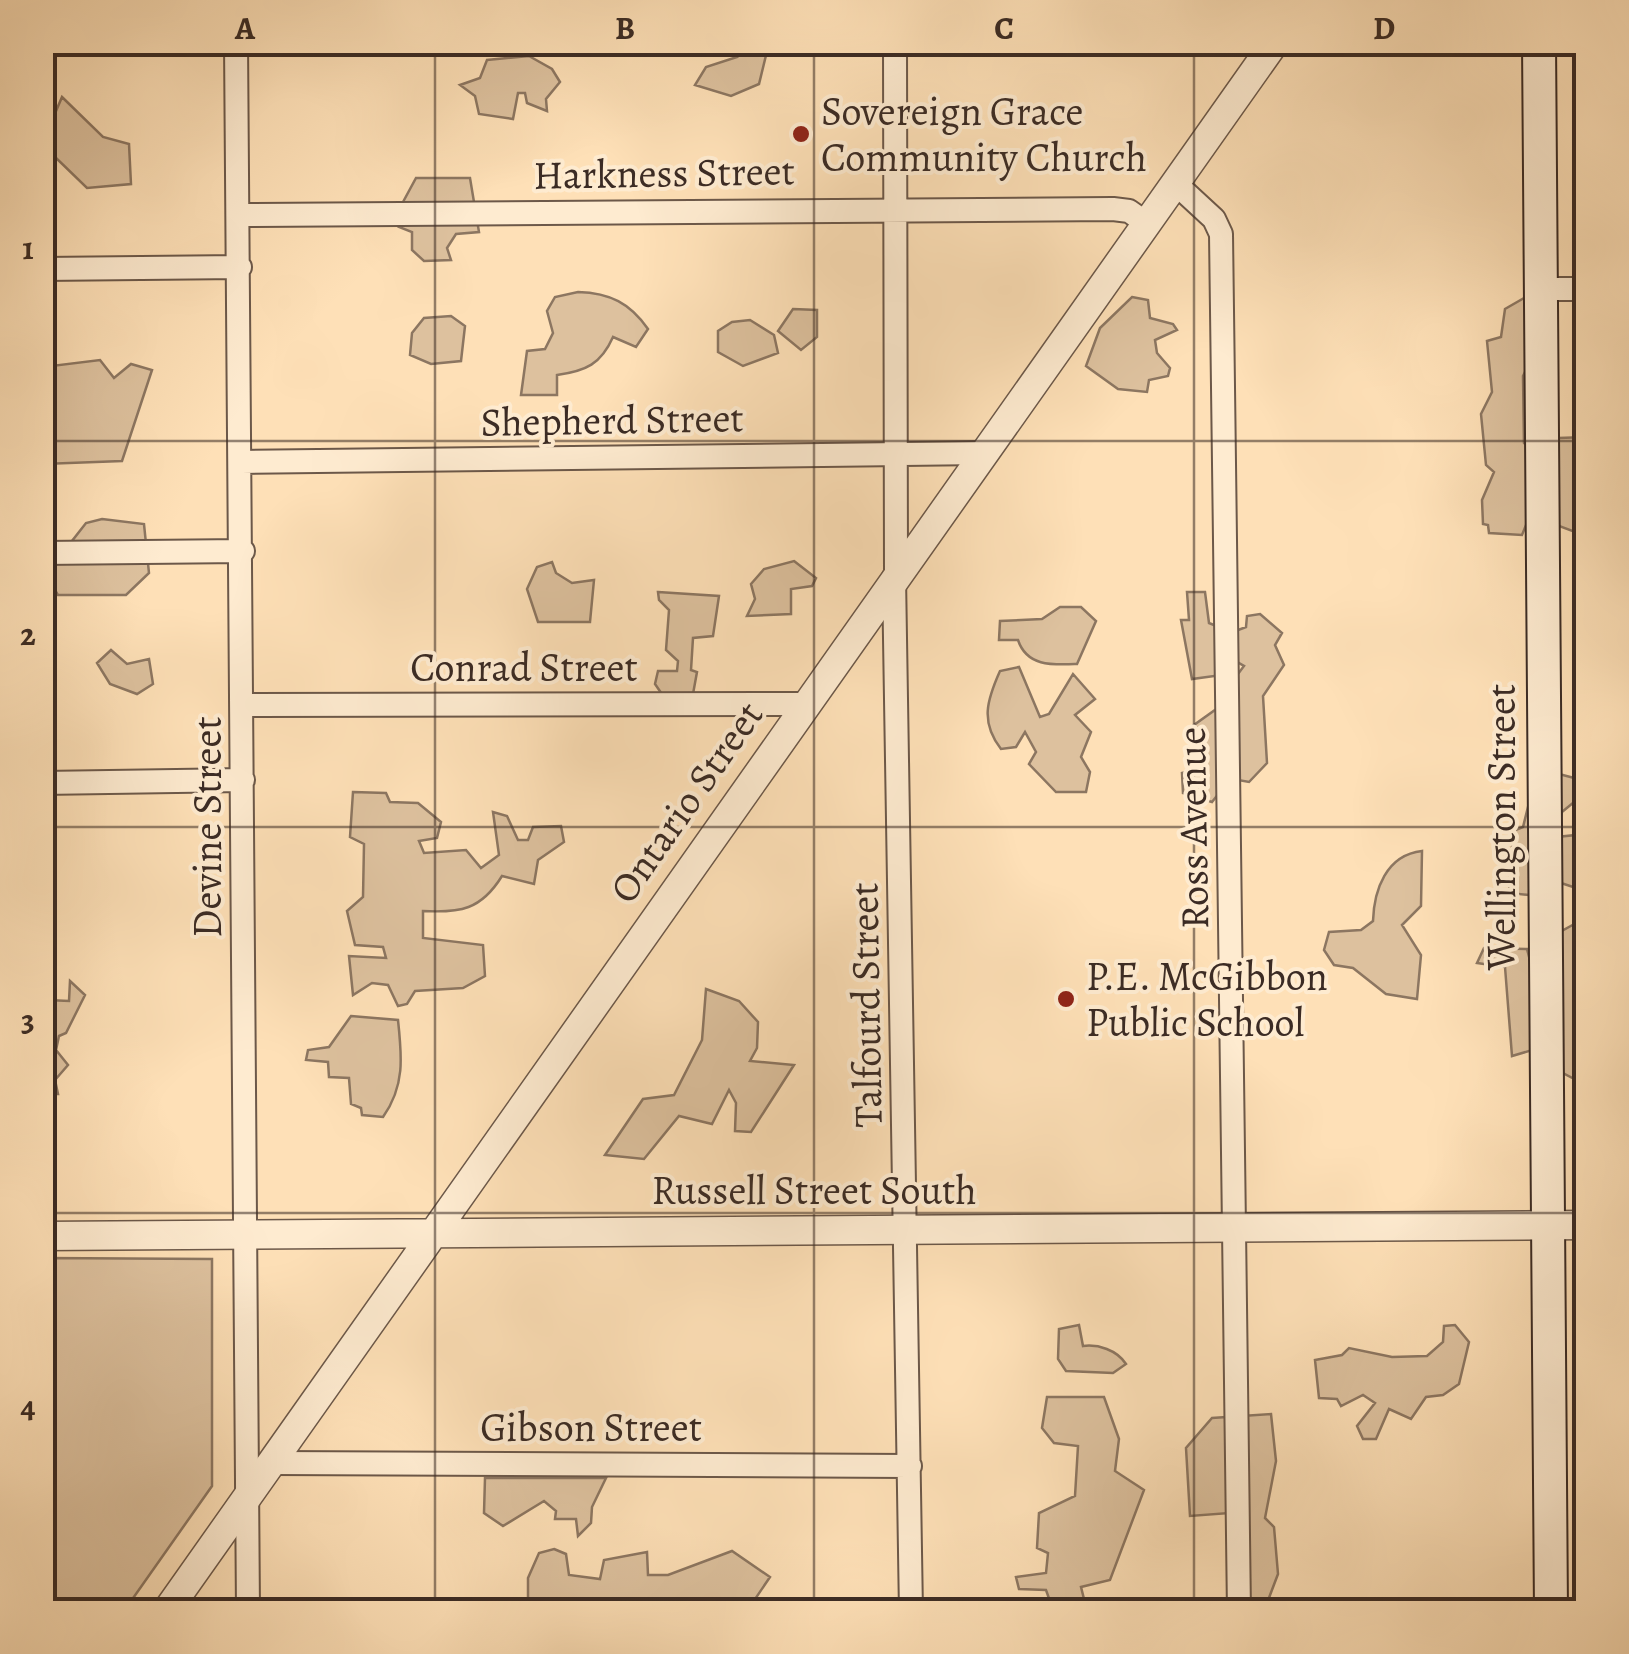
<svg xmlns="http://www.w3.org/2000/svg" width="1629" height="1654" viewBox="0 0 1629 1654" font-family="Alegreya,serif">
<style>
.green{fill:#ddc19e;stroke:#8c7661;stroke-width:2.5}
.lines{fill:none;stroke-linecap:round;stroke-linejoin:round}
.minor-casing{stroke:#6c5849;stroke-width:26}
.tertiary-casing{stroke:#6c5849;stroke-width:31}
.secondary-casing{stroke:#3b2b24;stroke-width:36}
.minor{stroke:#feebd0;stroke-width:22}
.tertiary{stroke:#feebd0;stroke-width:28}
.secondary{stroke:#feebd0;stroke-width:32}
.grid{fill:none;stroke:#3b2b24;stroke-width:2.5;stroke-opacity:0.55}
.poi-dot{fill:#8f2418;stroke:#feebd0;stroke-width:4}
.labels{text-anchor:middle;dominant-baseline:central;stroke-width:8;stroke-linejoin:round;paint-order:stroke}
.poi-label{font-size:40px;fill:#3b2b24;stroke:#feebd0;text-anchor:start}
.street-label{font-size:40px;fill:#3b2b24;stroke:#feebd0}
.neatline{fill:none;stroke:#3b2b24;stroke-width:4}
.grid-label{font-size:32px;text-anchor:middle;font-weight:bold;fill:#3b2b24}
</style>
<rect width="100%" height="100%" fill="#fee0b7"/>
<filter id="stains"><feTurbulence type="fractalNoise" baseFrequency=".002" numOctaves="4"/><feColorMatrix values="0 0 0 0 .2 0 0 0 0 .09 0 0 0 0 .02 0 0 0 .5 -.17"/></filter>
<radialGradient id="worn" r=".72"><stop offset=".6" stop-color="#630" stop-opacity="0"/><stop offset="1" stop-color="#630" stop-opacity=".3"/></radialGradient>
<path class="green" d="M730 43H769L759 84 731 96 695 85 706 67 737 57Z
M529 56 552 69 560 82 546 99 547 111 527 103 525 93H518L513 119 479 114 475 96 460 85 480 78 487 60Z
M62 97 103 137 129 144 131 184 87 188 55 157 45 137Z
M416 178H470L479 232 456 234 447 248 451 260 424 261 412 250V232L399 227 412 208 403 202Z
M578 292C610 293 630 303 648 329L636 347 613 337C601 364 586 371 557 375V395H521L527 351 545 349 553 333 547 311 555 297Z
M1531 294 1532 358 1523 376 1524 443 1533 452 1532 510 1522 535 1489 533 1488 525 1483 524 1482 500 1494 472 1486 465 1481 414 1492 392 1487 341 1501 337 1505 309Z
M1132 297 1148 300 1150 318 1173 324 1177 330 1155 340 1157 353 1170 368 1168 376 1149 380 1147 392 1118 389 1086 366 1100 328Z
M793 309 817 310V337L801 350 778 331Z
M451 316 465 326 461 361 431 364 410 355 412 333 424 318Z
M750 320 774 335 778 353 743 366 718 352V331L732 322Z
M100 360 114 378 131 364 152 370 122 461 43 464V367Z
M1586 437V508L1575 532 1551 523 1555 447 1559 438Z
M102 519 144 524 149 573 126 595H58L43 569 73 558 72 541 86 523Z
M794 561 816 578 812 586 791 589V614L747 616 755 599 751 584 764 569Z
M552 562 556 573 572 583 594 580 590 622H538L527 589 537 567Z
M658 592 719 596 713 636 693 638 691 670 697 672 693 694 666 700 655 684 658 671H677L678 661 666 650 669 610 659 600Z
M1187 592H1205L1209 623 1224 629 1222 675 1192 679 1181 620H1189Z
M1060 607H1081L1096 621 1077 664C1053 665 1027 667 1018 640H999L1000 621 1042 619Z
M1260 614 1282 633 1275 645 1284 665 1263 696 1267 763 1249 782 1238 780 1232 682 1244 666 1225 655V635L1246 627 1247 616Z
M111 650 127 664 149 659 153 684 137 694 110 684 97 663Z
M1019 667 1040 717 1049 714 1073 674 1095 699 1075 715 1091 732 1081 757 1090 772 1086 792H1056L1029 764 1036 752 1025 732 1016 747 1001 749C980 722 987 700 1000 671Z
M1222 705 1223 788 1212 802 1183 793 1182 773 1190 771 1193 748 1201 732 1194 725Z
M1559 774 1578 779 1579 798 1562 812 1556 837 1586 834V866L1573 887 1555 881 1539 896 1509 893 1513 831 1523 827 1528 807H1552Z
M353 792 386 793 390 802 418 803 441 822 437 838 419 841 424 853 466 850 481 868 499 855 493 812 507 816 518 840H528L533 827 561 826 564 842 538 860 534 884 502 876C481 910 460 913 423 911V938L483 945 485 976 463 988 415 991 407 1004 398 1006 388 985 372 983 353 995 349 956 386 958 383 947 355 945 347 911 363 897 364 844 350 837Z
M1422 851 1421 906 1402 925 1421 955 1417 999 1386 994 1353 968 1334 965 1324 950 1329 932 1361 930 1373 921C1374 890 1386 855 1422 851Z
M1578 922 1586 924V1076L1580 1082 1561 1072 1539 1048 1512 1056 1505 967 1477 963 1484 948 1527 949 1534 976 1560 932Z
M70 981 85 995 66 1033 59 1036 56 1050 68 1065 55 1080 58 1094H43V1046H47L48 1031 43 1028V991L47 1000 69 1001Z
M706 989 739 1001 758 1022 757 1048 750 1061 794 1065 751 1132 735 1131 736 1103 729 1090 712 1124 679 1116 644 1159 605 1155 643 1099 674 1095 702 1040Z
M351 1016 398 1020C402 1057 405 1086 383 1117L362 1115 361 1108 351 1104 349 1078 329 1077 328 1062 306 1060 308 1050 329 1047Z
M43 1258 212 1259V1486L124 1611H43Z
M1079 1325 1083 1346C1098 1344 1117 1350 1126 1364L1113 1373 1066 1371 1058 1359 1059 1329Z
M1455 1325 1469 1342 1459 1384 1443 1395 1426 1397 1411 1419 1389 1409 1376 1439H1363L1357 1426 1375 1403 1363 1395 1341 1406 1337 1399 1319 1398 1315 1360 1342 1355 1349 1348 1392 1357 1427 1356 1443 1342 1444 1326Z
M1047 1397H1104L1119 1439 1115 1471 1144 1490 1110 1580 1081 1587 1087 1611H1065V1606L1051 1604 1046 1590 1019 1589 1016 1577 1046 1573 1048 1553 1037 1548 1039 1513 1075 1496 1078 1446 1054 1443 1042 1428Z
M1271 1414 1276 1461 1265 1518 1274 1527 1278 1574 1264 1611H1278H1243L1229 1513 1190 1516 1186 1448 1212 1418Z
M485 1478H606L592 1507 591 1523 578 1536 576 1519H555L556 1511 544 1501 503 1526 484 1513Z
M554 1549 566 1554 569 1575 600 1579 604 1560 647 1552 648 1575H668L732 1551 770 1577 747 1611H528V1578L539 1553Z"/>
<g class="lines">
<defs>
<path id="minor" d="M236 42 248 1612
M895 42 896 575
M1175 183 1214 219 1221 234 1239 1612
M239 215 1113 209 1129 211 1146 223
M42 269 240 267
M1539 289H1586
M242 462 983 453
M42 553 243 551
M894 577 911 1612
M244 705 803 704
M42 783 243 780
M271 1463 910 1466"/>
<path id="tertiary" d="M42 1236 1586 1225
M166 1612 1275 42"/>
<path id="secondary" d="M1539 42 1551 1612"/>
</defs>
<use href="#minor" class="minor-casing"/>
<use href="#tertiary" class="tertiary-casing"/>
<use href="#secondary" class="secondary-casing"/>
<use href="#minor" class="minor"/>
<use href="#tertiary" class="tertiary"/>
<use href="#secondary" class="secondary"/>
</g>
<path class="grid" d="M435 42V1612M814 42V1612M1194 42V1612M42 441H1586M42 827H1586M42 1213H1586"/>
<g class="poi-dot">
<circle cx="801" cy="134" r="10"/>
<circle cx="1066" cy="999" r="10"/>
</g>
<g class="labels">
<g class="poi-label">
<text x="821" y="111">Sovereign Grace<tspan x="821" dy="46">Community Church</tspan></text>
<text x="1086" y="976">P.E. McGibbon<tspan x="1086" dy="46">Public School</tspan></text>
</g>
<g class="street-label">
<text transform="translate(664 173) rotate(-1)">Harkness Street</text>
<text transform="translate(612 420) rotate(-1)">Shepherd Street</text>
<text x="524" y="667">Conrad Street</text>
<text transform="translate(686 802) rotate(-55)">Ontario Street</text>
<text transform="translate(207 827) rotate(-90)">Devine Street</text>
<text transform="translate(1501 827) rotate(-90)">Wellington Street</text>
<text transform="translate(1193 828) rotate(-91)">Ross Avenue</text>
<text transform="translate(866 1005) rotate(-91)">Talfourd Street</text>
<text x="814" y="1190">Russell Street South</text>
<text x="591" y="1427">Gibson Street</text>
</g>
</g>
<rect width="1629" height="1654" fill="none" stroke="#fee0b7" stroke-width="110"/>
<rect x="55" y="55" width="1519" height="1544" class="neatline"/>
<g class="grid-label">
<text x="245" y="39">A</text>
<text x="625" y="39">B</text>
<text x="1004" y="39">C</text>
<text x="1384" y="39">D</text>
<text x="28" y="259">1</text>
<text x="28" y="645">2</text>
<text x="28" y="1031">3</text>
<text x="28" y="1417">4</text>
</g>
<rect width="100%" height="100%" filter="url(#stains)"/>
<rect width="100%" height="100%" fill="url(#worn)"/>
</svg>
